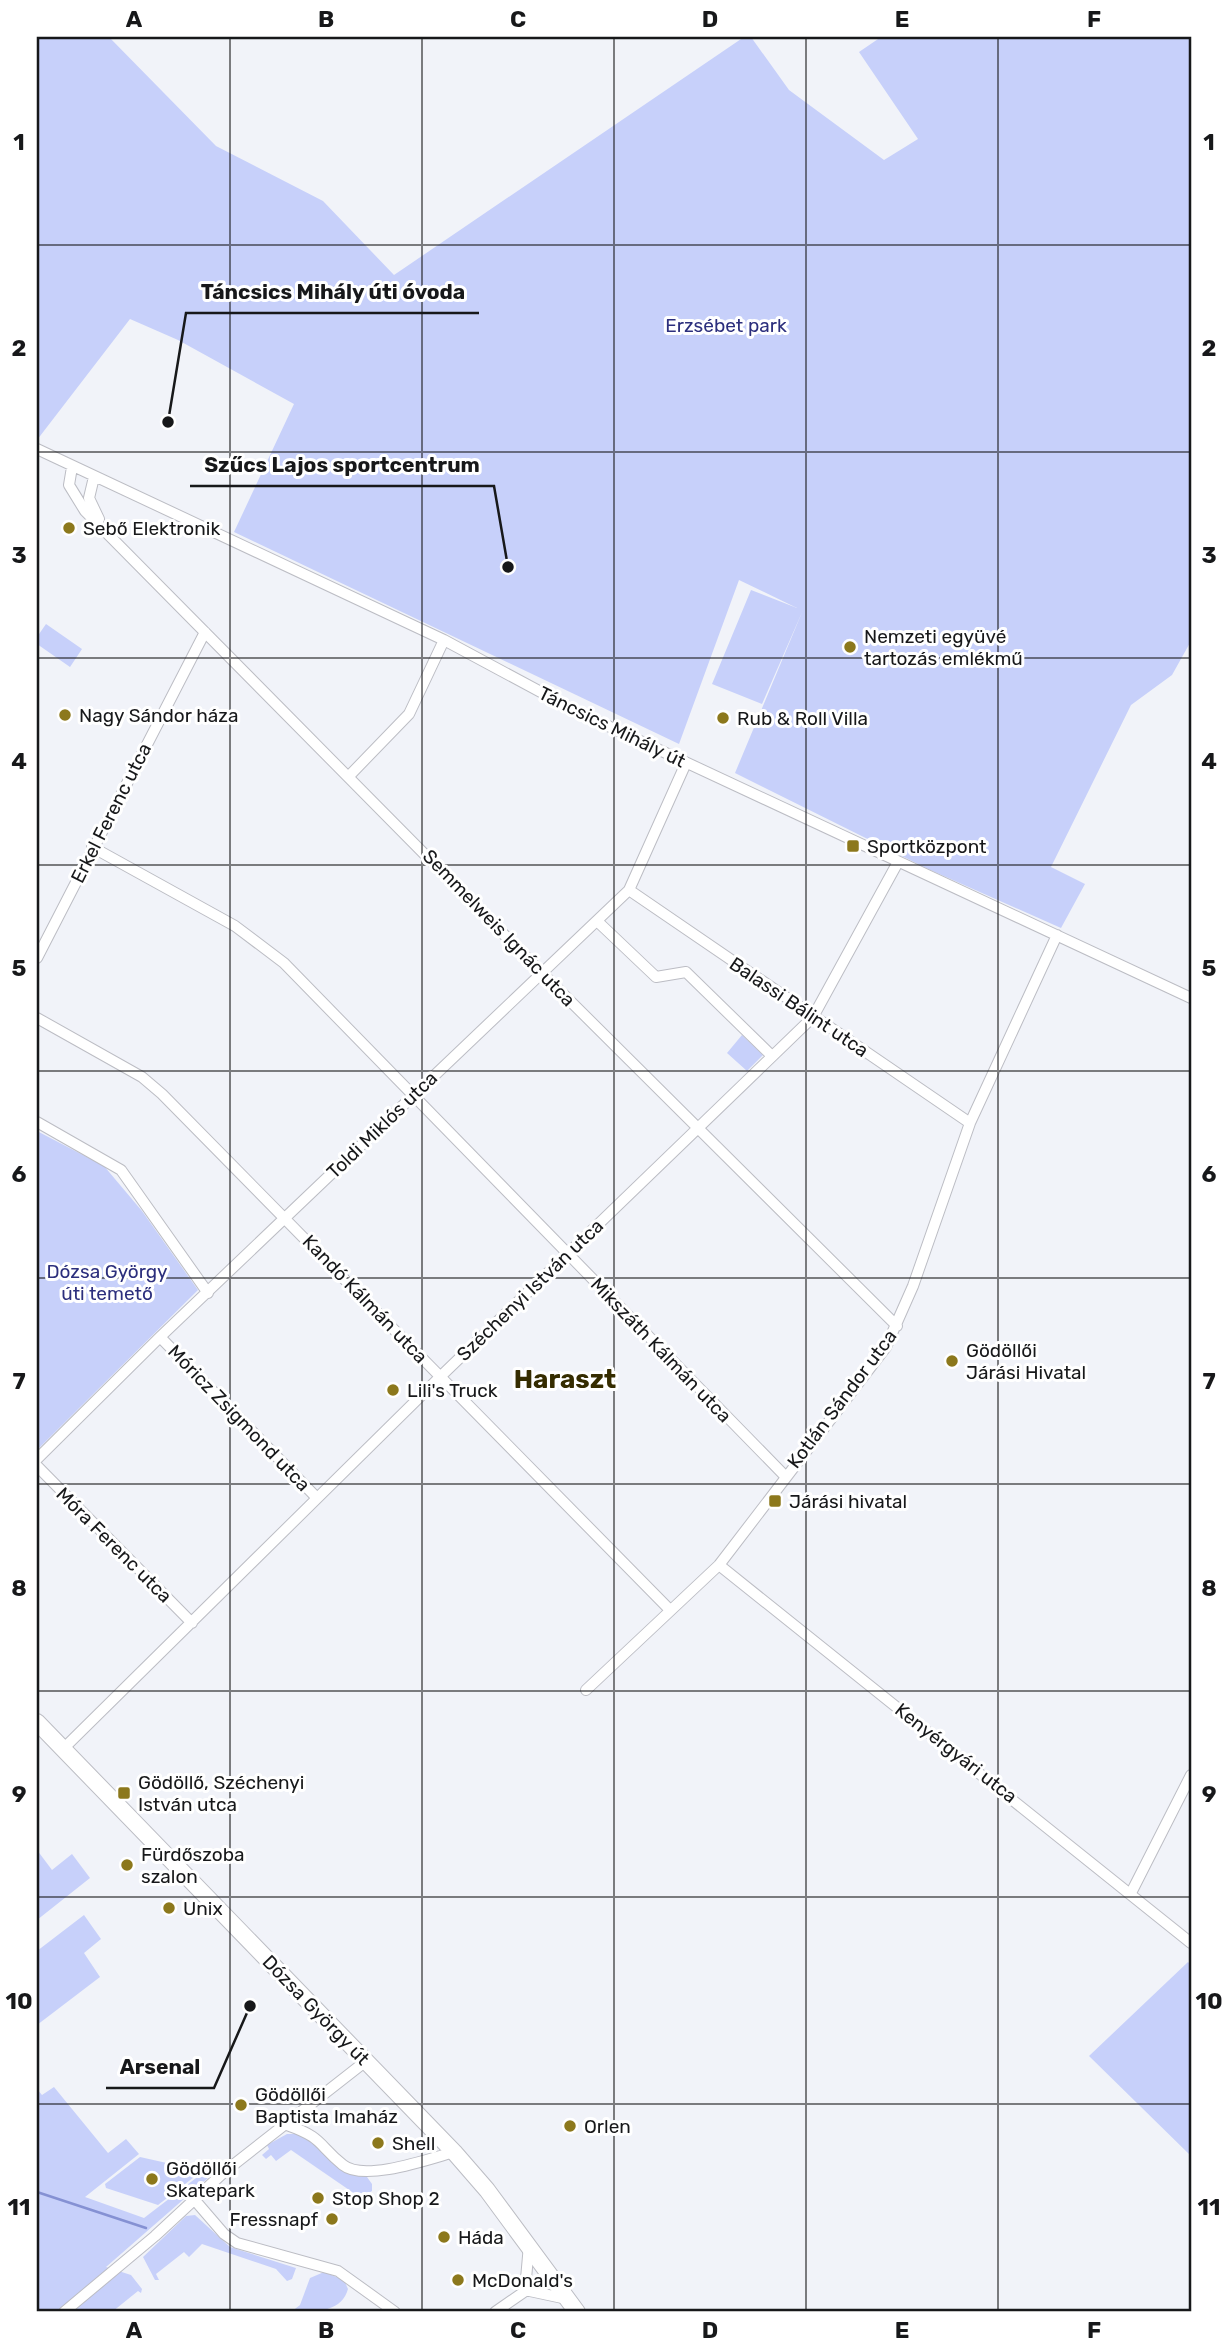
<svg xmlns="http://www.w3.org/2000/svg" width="1228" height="2349" viewBox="0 0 1228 2349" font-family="Rubik,sans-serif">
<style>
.green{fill:#c7d0fa}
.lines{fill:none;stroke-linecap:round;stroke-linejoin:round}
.stream{stroke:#8591d3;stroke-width:2.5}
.street-casing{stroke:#bcbdc4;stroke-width:12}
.secondary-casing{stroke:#bcbdc4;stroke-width:18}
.street{stroke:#fff;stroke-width:10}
.secondary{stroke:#fff;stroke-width:16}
.grid{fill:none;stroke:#17181a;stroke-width:2;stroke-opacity:0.55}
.poi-dot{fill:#8c781c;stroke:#fff;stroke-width:2.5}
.labels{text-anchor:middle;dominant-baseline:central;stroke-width:6;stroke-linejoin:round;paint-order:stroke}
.park-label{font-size:19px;fill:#2c2f7d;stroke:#fff}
.poi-label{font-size:19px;fill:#17181a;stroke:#fff;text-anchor:start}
.street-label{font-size:19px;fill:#17181a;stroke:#fff}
.district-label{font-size:26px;font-weight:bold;fill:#352c00;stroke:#fff}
.leader{fill:none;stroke:#17181a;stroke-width:2.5}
.callout-dot{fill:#17181a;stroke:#fff;stroke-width:2.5}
.callout-label{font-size:21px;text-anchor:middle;font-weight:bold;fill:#17181a;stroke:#fff;stroke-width:6;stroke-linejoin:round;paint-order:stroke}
.neatline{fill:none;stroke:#17181a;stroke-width:2.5}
.grid-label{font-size:23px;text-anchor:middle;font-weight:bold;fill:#17181a}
</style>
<rect width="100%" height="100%" fill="#f1f3f9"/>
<path class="green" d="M39 37H109L216 146 323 201 394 275 744 37H751L789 90 884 160 918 139 859 52 881 37H1191V641L1172 675 1131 705 1051 867 1085 884 1061 928 928 869 735 773 803 610 762 704 712 684 751 590 797 608 739 580 679 744 234 532 294 404 178 340 130 319 37 440Z
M46 624 82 649 70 667 37 644V637Z
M742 1035 763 1055 747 1071 727 1053Z
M37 1131 104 1166 142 1211 198 1290 37 1450Z
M37 1850 52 1870 72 1854 90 1878 37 1920Z
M84 1915 101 1939 84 1953 100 1977 37 2025V1951Z
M1188 1962 1191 1965V2156L1089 2056Z
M54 2087 108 2153 126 2139 139 2154 85 2197 144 2218 200 2175 208 2178 106 2267 131 2275 142 2289 141 2293 138 2291 112 2312H37V2089L42 2095Z
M287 2134H301L367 2177 372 2184V2191L365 2195 355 2194 291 2150 276 2161 271 2155 266 2159 262 2155 269 2149 267 2145Z
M140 2157 198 2170V2174L158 2205 106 2188 105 2184Z
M195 2215 230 2247 296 2268 292 2279 287 2281 276 2269 202 2244 189 2257 184 2252 156 2274 159 2280H155L143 2257 186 2216Z
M324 2272 344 2280 348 2289C341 2314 311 2312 291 2312L300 2305 310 2278Z"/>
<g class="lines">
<path class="stream" d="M37 2192 146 2228"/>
<defs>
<path id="street" d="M37 449 444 640 578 712 1191 998
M72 467 69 485 85 511 542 973 897 1326
M94 477 89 498 99 519
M350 775 409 714 444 640
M92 847 235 926 284 963 785 1476
M629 890 970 1123
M597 921 656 977 686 972 772 1056
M37 958 205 632
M37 1018 142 1077 162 1094 670 1610
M37 1122 121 1170 208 1293
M160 1337 317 1498
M37 1459 160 1337 629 890 686 763
M37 1466 192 1623
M719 1565 1191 1943
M586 1690 719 1565 886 1347 913 1286 970 1123 1057 935
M63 1749 441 1376 813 1017 898 862
M1131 1893 1191 1775
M287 2125C324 2138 317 2144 343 2165 364 2182 429 2159 454 2152
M193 2198 224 2234 237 2243 338 2271 395 2312
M525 2290 529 2245
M525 2290 567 2299
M64 2312 155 2236 223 2173 366 2061
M495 2312 550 2274"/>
<path id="secondary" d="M37 1722 454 2152 487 2190 577 2312"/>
</defs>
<use href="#street" class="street-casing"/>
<use href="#secondary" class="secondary-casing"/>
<use href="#street" class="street"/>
<use href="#secondary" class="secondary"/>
</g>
<path class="grid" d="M230 37V2312M422 37V2312M614 37V2312M806 37V2312M998 37V2312M37 245H1191M37 452H1191M37 658H1191M37 865H1191M37 1071H1191M37 1278H1191M37 1484H1191M37 1691H1191M37 1897H1191M37 2104H1191"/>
<g class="poi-dot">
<circle cx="69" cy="528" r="7"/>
<circle cx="850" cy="647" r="7"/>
<circle cx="65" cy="715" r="7"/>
<circle cx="723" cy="718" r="7"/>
<rect x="846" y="839" width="14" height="14" rx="3.5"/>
<circle cx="952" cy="1361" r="7"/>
<circle cx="393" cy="1390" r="7"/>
<rect x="768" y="1494" width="14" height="14" rx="3.5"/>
<rect x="117" y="1786" width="14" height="14" rx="3.5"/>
<circle cx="127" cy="1865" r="7"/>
<circle cx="169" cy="1908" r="7"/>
<circle cx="241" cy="2105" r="7"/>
<circle cx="570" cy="2126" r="7"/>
<circle cx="378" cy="2143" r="7"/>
<circle cx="152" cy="2179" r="7"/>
<circle cx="318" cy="2198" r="7"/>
<circle cx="332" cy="2219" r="7"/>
<circle cx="444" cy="2237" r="7"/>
<circle cx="458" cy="2280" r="7"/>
</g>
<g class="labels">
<g class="park-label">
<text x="726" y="325">Erzsébet park</text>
<text x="107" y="1271">Dózsa György<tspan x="107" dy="22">úti temető</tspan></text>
</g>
<g class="poi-label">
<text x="83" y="528">Sebő Elektronik</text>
<text x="864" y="636">Nemzeti együvé<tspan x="864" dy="22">tartozás emlékmű</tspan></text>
<text x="79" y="715">Nagy Sándor háza</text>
<text x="737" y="718">Rub &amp; Roll Villa</text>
<text x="867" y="846">Sportközpont</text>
<text x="966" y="1350">Gödöllői<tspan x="966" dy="22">Járási Hivatal</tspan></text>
<text x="407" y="1390">Lili's Truck</text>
<text x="789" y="1501">Járási hivatal</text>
<text x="138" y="1782">Gödöllő, Széchenyi<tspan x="138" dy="22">István utca</tspan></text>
<text x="141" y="1854">Fürdőszoba<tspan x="141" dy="22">szalon</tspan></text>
<text x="183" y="1908">Unix</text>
<text x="255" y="2094">Gödöllői<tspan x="255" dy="22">Baptista Imaház</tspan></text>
<text x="584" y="2126">Orlen</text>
<text x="392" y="2143">Shell</text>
<text x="166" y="2168">Gödöllői<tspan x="166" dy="22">Skatepark</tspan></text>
<text x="332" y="2198">Stop Shop 2</text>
<text x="318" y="2219" text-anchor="end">Fressnapf</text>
<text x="458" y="2237">Háda</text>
<text x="472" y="2280">McDonald's</text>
</g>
<g class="street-label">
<text transform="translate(612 727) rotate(26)">Táncsics Mihály út</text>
<text transform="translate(111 813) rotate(-63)">Erkel Ferenc utca</text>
<text transform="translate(499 928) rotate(46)">Semmelweis Ignác utca</text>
<text transform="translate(799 1007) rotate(34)">Balassi Bálint utca</text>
<text transform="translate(382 1125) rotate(-44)">Toldi Miklós utca</text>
<text transform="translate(530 1290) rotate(-44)">Széchenyi István utca</text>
<text transform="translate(365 1299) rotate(46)">Kandó Kálmán utca</text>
<text transform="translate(661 1350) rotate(46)">Mikszáth Kálmán utca</text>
<text transform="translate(842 1399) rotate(-53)">Kotlán Sándor utca</text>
<text transform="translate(239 1418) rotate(46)">Móricz Zsigmond utca</text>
<text transform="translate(114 1545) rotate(45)">Móra Ferenc utca</text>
<text transform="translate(956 1753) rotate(38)">Kenyérgyári utca</text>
<text transform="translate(316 2010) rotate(46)">Dózsa György út</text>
</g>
<g class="district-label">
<text x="565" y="1379">Haraszt</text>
</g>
</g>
<path class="leader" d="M168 422L186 313H479M508 567L494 486H190M250 2006L214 2088H106"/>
<g class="callout-dot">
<circle cx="168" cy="422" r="7"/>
<circle cx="508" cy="567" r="7"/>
<circle cx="250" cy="2006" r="7"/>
</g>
<g class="callout-label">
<text x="333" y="299">Táncsics Mihály úti óvoda</text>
<text x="342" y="472">Szűcs Lajos sportcentrum</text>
<text x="160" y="2074">Arsenal</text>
</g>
<rect width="1228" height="2349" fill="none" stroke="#ffffff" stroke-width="77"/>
<rect x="38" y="38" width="1152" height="2272" class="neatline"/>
<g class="grid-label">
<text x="134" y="27">A</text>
<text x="326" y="27">B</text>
<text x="518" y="27">C</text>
<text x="710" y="27">D</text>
<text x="902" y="27">E</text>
<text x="1094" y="27">F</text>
<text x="19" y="150">1</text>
<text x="1209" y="150">1</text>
<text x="19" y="356">2</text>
<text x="1209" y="356">2</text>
<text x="19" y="563">3</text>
<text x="1209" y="563">3</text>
<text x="19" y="769">4</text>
<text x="1209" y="769">4</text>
<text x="19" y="976">5</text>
<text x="1209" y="976">5</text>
<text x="19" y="1182">6</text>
<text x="1209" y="1182">6</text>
<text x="19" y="1389">7</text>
<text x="1209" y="1389">7</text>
<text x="19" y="1596">8</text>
<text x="1209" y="1596">8</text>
<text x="19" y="1802">9</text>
<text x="1209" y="1802">9</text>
<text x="19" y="2009">10</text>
<text x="1209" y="2009">10</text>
<text x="19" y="2215">11</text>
<text x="1209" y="2215">11</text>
<text x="134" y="2338">A</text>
<text x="326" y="2338">B</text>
<text x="518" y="2338">C</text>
<text x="710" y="2338">D</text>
<text x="902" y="2338">E</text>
<text x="1094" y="2338">F</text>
</g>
</svg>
